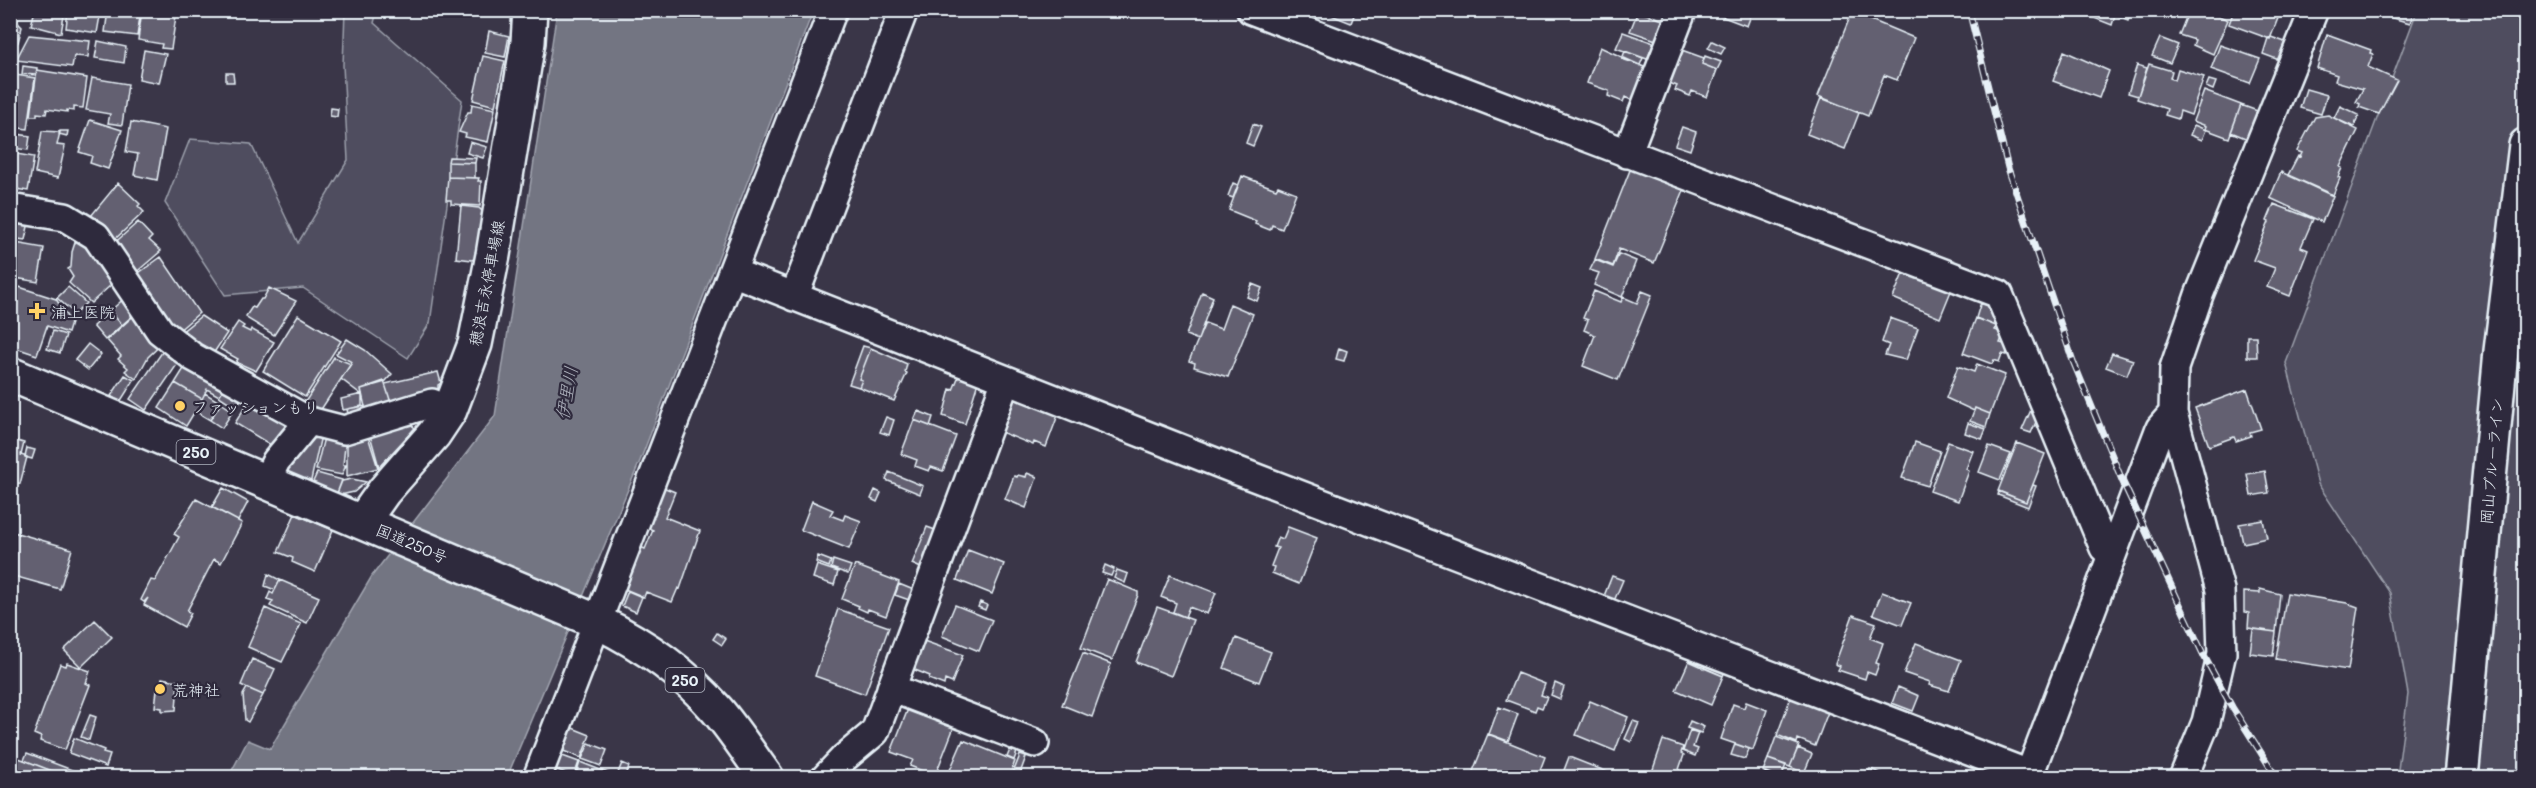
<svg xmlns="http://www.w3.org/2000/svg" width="2536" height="788" viewBox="0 0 2536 788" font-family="Mali,'Klee One',sans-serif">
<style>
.green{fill:#504e5f;stroke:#9ca0ac;stroke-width:1.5}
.water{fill:#737482;stroke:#a2a6b1;stroke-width:1.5}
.building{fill:#636171;stroke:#e8f1f8;stroke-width:1.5}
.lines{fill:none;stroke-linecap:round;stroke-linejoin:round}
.street-casing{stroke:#e8f1f8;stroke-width:32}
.secondary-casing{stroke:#e8f1f8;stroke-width:38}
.highway-casing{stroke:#e8f1f8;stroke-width:38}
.street{stroke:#2f2a3d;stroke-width:27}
.secondary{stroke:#2f2a3d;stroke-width:33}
.highway{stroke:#2f2a3d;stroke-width:33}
.rail-casing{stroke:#e8f1f8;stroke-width:7}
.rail{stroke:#2f2a3d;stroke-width:4.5;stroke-dasharray:14;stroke-linecap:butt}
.poi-dot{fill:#ffd166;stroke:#2f2a3d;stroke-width:2}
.labels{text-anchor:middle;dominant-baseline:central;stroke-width:4.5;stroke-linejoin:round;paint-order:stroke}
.shield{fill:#2f2a3d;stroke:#b0b5c0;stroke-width:1.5}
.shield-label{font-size:15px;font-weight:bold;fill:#e8f1f8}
.street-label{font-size:16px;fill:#e8f1f8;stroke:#2f2a3d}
.poi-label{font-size:16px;fill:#e8f1f8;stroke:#2f2a3d;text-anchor:start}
.water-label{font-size:18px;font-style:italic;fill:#aeb2bd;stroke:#2f2a3d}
</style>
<rect width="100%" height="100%" fill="#3a3648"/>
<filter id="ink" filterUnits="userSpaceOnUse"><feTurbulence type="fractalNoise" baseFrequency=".0167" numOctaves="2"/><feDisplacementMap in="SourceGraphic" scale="12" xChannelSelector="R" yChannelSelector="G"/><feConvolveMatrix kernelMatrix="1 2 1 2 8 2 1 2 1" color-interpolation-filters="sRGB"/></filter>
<g filter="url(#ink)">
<path class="green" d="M345 11H377L374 23 462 100 430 323 408 358 303 288 225 295 165 203 190 139 251 144 298 243 348 160 343 65Z
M2417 11H2525V777H2397L2408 694 2390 593 2318 484 2286 363Z"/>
<path class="water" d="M557 11H813L640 461 507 777 228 778 248 740 270 749 372 576 495 416Z"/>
<path class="building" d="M35 10H65L61 33 31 25Z
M68 10H101L97 33 66 28Z
M108 10H141L137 36 105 32Z
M142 10 176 16 171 49 161 48 162 44 138 40Z
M1324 10H1356L1351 23 1326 13Z
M1705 10H1753L1747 26Z
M2085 10H2131L2128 20 2115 15 2112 25 2089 16 2091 13Z
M2189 10H2205L2228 20 2213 54 2193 45 2195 40 2179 35Z
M2234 10H2273L2280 13 2270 39 2229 24Z
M2414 10 2410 23 2368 11V10Z
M1638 11 1663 20 1656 40 1630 31Z
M1852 12 1914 38 1897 80 1884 75 1868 116 1818 96Z
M11 16 22 27 18 42 10 50Z
M489 31 509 36 505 57 485 53Z
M1623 32 1654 43 1647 59 1616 48Z
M2327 34 2371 50 2370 53 2373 54 2368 67 2397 80 2379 114 2359 107 2360 104 2356 102 2363 89 2335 81 2337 75 2317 68Z
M29 35 90 41 88 57 74 56 72 67 16 60Z
M2271 37 2285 42 2279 60 2263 54 2268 38Z
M2160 38 2178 45 2170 63 2152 56Z
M98 41 126 47 124 63 95 58Z
M1712 41 1725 47 1721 54 1708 48Z
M2220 45 2260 59 2250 83 2211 69Z
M1600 47 1646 68 1633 101 1625 97 1623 102 1608 96 1609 91 1587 83Z
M1676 48 1704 58 1702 64 1717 70 1707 97 1692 91 1690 96 1675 90 1677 86 1664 81Z
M144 50 166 54 159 83 139 79Z
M1625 51 1643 58 1640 65 1622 59Z
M2064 51 2109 71 2099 98 2053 81Z
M483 56 505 61 495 106 473 100Z
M1705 56 1721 62 1717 70 1702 64Z
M2149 64 2172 71 2170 78 2175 80 2178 69 2204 77 2191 115 2180 111 2178 119 2165 115 2167 109 2137 99Z
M2137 65 2147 68 2138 96 2128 93Z
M23 66 37 68 36 75 22 74Z
M37 70 87 78 83 108 74 107V111L67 110V112L47 109 46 114 37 113V116H31Z
M226 73H233L234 82H226Z
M16 75 35 78 28 129 10 127V86L15 87Z
M92 78 128 84 122 125 108 123 110 114 86 110Z
M2209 80 2216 82 2213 90 2206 87Z
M2306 89 2327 95 2321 114 2300 108Z
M2204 91 2241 105 2229 138 2205 129 2206 126 2193 121Z
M1821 98 1859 113 1845 149 1807 134Z
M472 104 495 109 488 142 465 137 466 134 459 132 468 112H471Z
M2241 105 2260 112 2250 140 2231 132Z
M2340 106 2359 115 2354 127 2334 118Z
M331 108 338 109 337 117 330 116Z
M2328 115 2358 130 2340 167 2342 168 2338 177 2340 178 2333 195 2288 175 2298 156 2300 157 2302 153 2297 151 2315 117Z
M90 120 122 130 108 169 90 163 92 156 79 152Z
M131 122 166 129 157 180 134 175 138 154 126 152Z
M1253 124 1261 127 1253 146 1246 143Z
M2194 125 2206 130 2202 140 2190 135Z
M1682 127 1696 132 1690 150 1675 145Z
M42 131 60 132 57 145 65 146 58 178 35 173Z
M60 131H68L67 136 59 134Z
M10 133 30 136 28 150 13 148V152L10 151Z
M470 142 487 147 483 158 467 153Z
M11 153 34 157 28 191 10 188Z
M449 157 476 158 475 163 448 162Z
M448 162 475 163V178L448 177Z
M1632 165 1683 185 1681 189 1684 190 1654 263 1619 249 1613 266 1595 259Z
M2281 172 2333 196 2322 222 2270 198Z
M1242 176 1276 189 1278 186 1296 193 1282 229 1272 225 1270 230 1255 224 1256 221 1229 210Z
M448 177 479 178 478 181H481L480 206 451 204V200H446Z
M118 183 140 204 138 206 144 212 114 240 86 222Z
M1233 183 1238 185 1233 198 1228 196Z
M2274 204 2313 219 2301 247 2308 250 2290 296 2267 287 2275 268 2253 260 2269 222 2267 221Z
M461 206 479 208 482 211 476 258 472 260 456 258Z
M13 212 29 222 25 240 10 238Z
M138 222 152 237 149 240 161 251 133 275 110 247Z
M79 230 121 276 91 303 69 283 73 277 68 269 71 267 72 252Z
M10 242 44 248 38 282 10 277Z
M1619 254 1636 261 1622 297 1594 285 1599 273 1590 270 1595 260 1613 267Z
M161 257 199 313 177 332 136 275Z
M1904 271 1951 291 1940 318 1893 298Z
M10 284 56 299 71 323 68 333 47 326 37 355 10 346Z
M1252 284 1262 288 1257 301 1247 297Z
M68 287 86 303 75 314 57 298Z
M269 288 296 301 274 335 248 319 246 316 252 307 255 308 261 299H263Z
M1594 291 1621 302 1623 297 1637 303 1642 291 1652 295 1618 380 1583 366 1595 335 1584 330 1588 320 1583 318Z
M1202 292 1213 297 1198 340 1186 335Z
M127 296 139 310 122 325 110 311Z
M1988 302 1998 327 1976 318 1980 305Z
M1230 304 1253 314 1228 377 1194 367 1195 363 1189 361 1205 323 1221 329Z
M142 308 167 339 148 357 136 379 125 371 128 368 118 359 121 356 107 340Z
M110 311 122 325 105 340 93 326Z
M298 315 341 341 305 397 263 371Z
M201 316 227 333 213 354 180 333Z
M1890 318 1918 328 1906 360 1885 355 1889 345 1882 342Z
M1976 318 1996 326 1995 330 2004 333 2000 343 2008 345V348L2006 355 2002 354 1999 362 1994 360 1992 364 1963 353Z
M238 322 244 326 242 328 250 332 251 329 274 342 256 371 236 362 238 359 220 349Z
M53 331 66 335 60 353 47 349Z
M2247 336H2256L2257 357H2247Z
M171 339 187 350 146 410 130 399Z
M347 339 365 350 392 374 385 382 361 389 362 395 341 379 352 362 336 354Z
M88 344 101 354 88 370 75 360Z
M863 346 871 348 859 379 862 380 859 387 849 384Z
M871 348 907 364 905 372 907 373 894 401 859 387 862 380 859 379Z
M1339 348 1347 351 1344 361 1336 359Z
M2112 353 2133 360 2127 375 2106 367Z
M193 354 229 380 219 396 207 389 202 399 175 383Z
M334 357 351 364 320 411 305 402Z
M1977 364 2005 375 1990 414 1975 408 1974 411 1946 398 1958 366 1974 372Z
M438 372 441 383 438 385V391L392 406 385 384Z
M960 373 979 379 965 424 943 416 950 389 953 390Z
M125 375 134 380 120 402 111 396Z
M229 380 246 391 236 407 219 396Z
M384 381 393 409 367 416 361 389Z
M175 383 202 399 205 393 221 403 210 420 195 411 186 426 159 408Z
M2247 389 2261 429 2250 432 2251 436 2236 441 2234 437 2209 446 2195 408Z
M255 391 295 418 274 447 235 423Z
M362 394V406L343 410 341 399Z
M1015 398 1058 415 1046 447 1034 442 1033 445 1001 432Z
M221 403 233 411 222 428 210 420Z
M365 406 366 416 349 419 347 409Z
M1975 408 1990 414 1986 427 1970 421Z
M2031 410 2040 413 2031 433 2022 430Z
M918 411 933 417 930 426 914 420Z
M402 417 415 428 379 467 368 428Z
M886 417 894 420 889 435 880 432Z
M914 420 956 436 943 471 931 467 929 471 915 466 917 460 901 454Z
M1968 423 1986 429 1982 439 1965 433Z
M313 431H322L310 485 283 474Z
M325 433 346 437 343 465H346L342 475 316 470Z
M367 433 378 468 347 476V436Z
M10 439 24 443 21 455 27 457 20 484 10 479Z
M1915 442 1940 451 1928 486 1902 478Z
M1948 442 1973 451 1966 469 1969 471 1958 501 1930 491Z
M2017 443 2045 454 2026 502 1998 491Z
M1989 446 2011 454 2000 480 1979 472Z
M27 448 35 450 32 459 25 457Z
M2265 471 2269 493 2251 496 2247 474Z
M889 472 923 486 920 494 886 480Z
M317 473 342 480 336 496 311 486Z
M1027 473 1037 477 1026 508 1005 499 1014 476 1017 477 1018 475 1026 477Z
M352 479 366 482 354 492 336 496 342 481Z
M658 485 675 492 665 517 700 531 680 589 678 588 672 602 646 592 644 597 620 587 638 546 645 549 653 530 648 528 649 525 647 524Z
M2033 485 2036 486 2028 507 1998 495 1999 491 2026 502Z
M223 488 248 502 238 521 212 507Z
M875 490 881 493 877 502 871 499Z
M196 499 242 523 221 563 214 559 187 611 191 613 184 627 144 605 148 598 144 602 141 600 151 580 155 581 179 537 174 534Z
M812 501 833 510 830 515 843 520 845 515 861 521 849 549 801 530Z
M295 514 333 530 315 572 292 562 293 558 278 552Z
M2263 520 2267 538 2243 543 2239 524Z
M927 527 938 531 923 569 912 564Z
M1288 527 1317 538 1299 584 1272 573 1274 567 1271 566 1278 548 1274 547 1278 537 1283 539Z
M10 531 72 549 60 589 10 575Z
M968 550 1004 564 992 594 957 580Z
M818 556 831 561 829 567 816 562Z
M833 560 851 566 848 574 831 568Z
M817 565 838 572 834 585 813 578Z
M855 565 899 582 886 616 868 609 867 612 858 608 859 606 842 599Z
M1105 565 1114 569 1111 576 1102 573Z
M1117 570 1128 574 1125 583 1114 578Z
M268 574 280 580 275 590 265 586Z
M1170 575 1216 593 1207 614 1189 607 1185 617 1173 612 1176 603 1161 597Z
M1612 576 1623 580 1614 601 1604 596Z
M1107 579 1138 592V595L1112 660 1081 648Z
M280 580 319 597 307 623 270 606 273 601 267 599 270 592 273 594Z
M899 584 916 591 912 601 895 595Z
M2260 589 2280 594 2276 632 2248 628 2249 613 2244 612V592L2260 593Z
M628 591 642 597 636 612 622 606Z
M1882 592 1911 603 1902 625 1873 614Z
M2287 593 2347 603 2358 607 2348 670 2276 659Z
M980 602 987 605 985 610 978 607Z
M955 605 992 620 979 651 942 636Z
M1157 607 1193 620 1171 676 1136 662Z
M265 608 301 624 282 662 248 647Z
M838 609 889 627 865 694 815 676Z
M1853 615 1876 623 1870 638 1883 643 1876 663 1879 664 1875 675 1867 672 1865 679 1838 670 1840 666 1835 664Z
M95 620 112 637 81 667 64 650Z
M2253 629 2276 632 2273 656 2250 653Z
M717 633 726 639 722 645 713 639Z
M1236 638 1271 652 1259 682 1224 668Z
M921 640 963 655 952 683 945 680 944 685 929 679 930 676 910 668Z
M1916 643 1961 660 1949 691 1929 685 1930 682 1904 673Z
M1083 653 1111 664 1092 717 1062 705Z
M252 659 275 669 263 695 241 685Z
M1689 661 1723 676 1711 705 1676 690Z
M67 663 90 671 86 683 90 685 65 750 40 741 41 737 34 734 60 664 66 666Z
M1706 663 1725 671 1723 676 1704 668Z
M1517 673 1545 684 1541 695 1547 697 1542 708 1537 706 1535 711 1506 700Z
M162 678 178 681 176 710 162 711V708L155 707 157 690H160Z
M1555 683 1564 687 1560 699 1551 695Z
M1898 687 1919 696 1913 711 1892 703Z
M247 688 263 695 248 722 245 720 243 695Z
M1791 697 1828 712 1815 746 1798 739 1797 743 1777 735Z
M1590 701 1628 717 1615 751 1576 735Z
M1746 702 1767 710 1753 750 1721 739 1733 704 1744 708Z
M1499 707 1518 714 1508 741 1489 734Z
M908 709 954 727 935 776 910 766 913 760 891 752Z
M90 715 96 717 89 740 81 737Z
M1633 721 1639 723 1631 742 1625 739Z
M1690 721 1704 727 1701 733 1687 728Z
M570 727 590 735 581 758 561 750Z
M1690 730 1698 733 1693 747 1698 749 1695 756 1683 751Z
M1488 734 1545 757 1537 778 1471 776Z
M1776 737 1799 745 1790 767 1768 759Z
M74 738 104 750 103 753 110 755 106 767 69 753Z
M963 740 1015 761 1009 778H968L950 770Z
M1663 740 1683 747 1681 753 1684 755 1676 778H1650Z
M589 743 607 750 601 766 582 759Z
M1735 744 1749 749 1745 759 1731 755Z
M1798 748 1812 754 1804 773 1790 767Z
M1010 750 1017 752 1014 760 1007 757Z
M27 753 93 778H70L24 760Z
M557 754 579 762 574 776 552 768Z
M10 755 24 760 70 778H10Z
M1020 755 1026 757 1019 776 1013 773Z
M1569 757 1623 778H1561Z
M1768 759 1786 765 1781 778 1763 771Z
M580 762 613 775 612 778H593L577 772Z
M622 763 629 766 626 776 618 773Z
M1870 769 1894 778H1864Z
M1765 772 1779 778H1762Z"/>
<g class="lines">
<defs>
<path id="street" d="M1251 10 1999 294 2104 548 2112 554
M1627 154 1681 14
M10 208 65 217 96 236 160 331 193 357 309 421 344 430 432 403 450 410
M732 272 1233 469 2029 774
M794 297 904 10
M266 481 276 461 309 421
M891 688 1035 743
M537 778 833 10
M825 778 844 758 875 732 1006 380
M2028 778 2160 428 2173 413
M2183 778 2206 722 2222 653 2220 590 2173 413 2174 368 2199 295 2314 10"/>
<path id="secondary" d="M362 522 384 491 434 434 450 410 475 344 493 255 528 42 530 10
M2461 778 2501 351 2526 145"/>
<path id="highway" d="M10 374 598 622C643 644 684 672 717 710 735 731 750 755 767 778"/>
</defs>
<use href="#street" class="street-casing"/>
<use href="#secondary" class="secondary-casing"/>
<use href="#highway" class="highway-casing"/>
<use href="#street" class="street"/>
<use href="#secondary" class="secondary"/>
<use href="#highway" class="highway"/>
<defs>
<path id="rail" d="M1969 10 2008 168 2073 361 2122 480 2204 656 2232 707 2277 778"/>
</defs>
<use href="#rail" class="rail-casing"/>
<use href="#rail" class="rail"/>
</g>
</g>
<g class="poi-dot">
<path d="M34 302h6v6h6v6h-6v6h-6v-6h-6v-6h6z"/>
<circle cx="180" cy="406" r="6"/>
<circle cx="160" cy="689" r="6"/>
</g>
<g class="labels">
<g class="shield">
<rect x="176.5" y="440" width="39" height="24" rx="4.5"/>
<rect x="665.5" y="668" width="39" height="24" rx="4.5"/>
</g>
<g class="shield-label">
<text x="196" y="452">250</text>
<text x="685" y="680">250</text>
</g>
<g class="street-label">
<text transform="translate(486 283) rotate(-79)">穂浪吉永停車場線</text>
<text transform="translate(2491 461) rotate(-85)">岡山ブルーライン</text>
<text transform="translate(412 543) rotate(23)">国道250号</text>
</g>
<g class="poi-label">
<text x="51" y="311">浦上医院</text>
<text x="192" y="406">ファッションもり</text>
<text x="172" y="689">荒神社</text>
</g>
<g class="water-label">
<text transform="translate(566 393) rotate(-80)">伊里川</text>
</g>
</g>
<rect width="2536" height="788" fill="none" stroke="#2f2a3d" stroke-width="36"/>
<rect x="18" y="18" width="2500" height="752" fill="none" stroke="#e8f1f8" stroke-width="2" filter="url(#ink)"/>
</svg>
